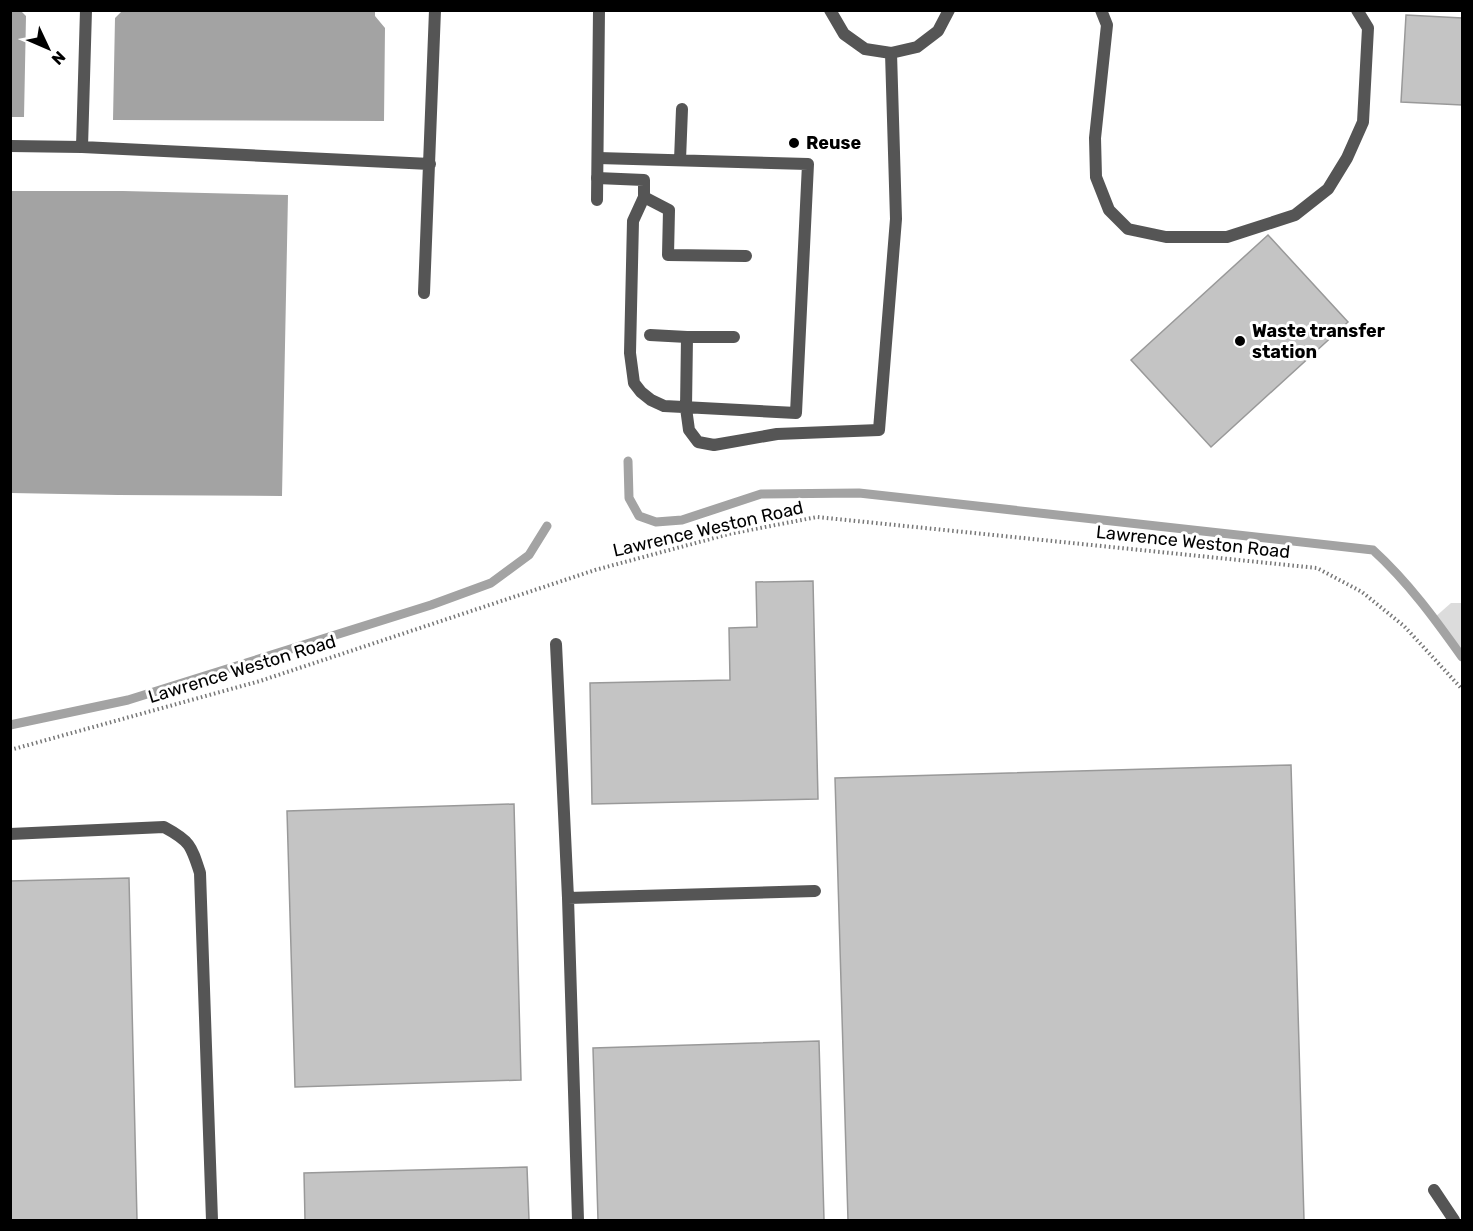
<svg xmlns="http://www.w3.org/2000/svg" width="1473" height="1231" viewBox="0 0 1473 1231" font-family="Rubik,sans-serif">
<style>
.green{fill:#dcdcdc}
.water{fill:#a3a3a3}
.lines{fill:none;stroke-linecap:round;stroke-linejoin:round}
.stream{stroke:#a3a3a3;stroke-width:9}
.building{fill:#c4c4c4;stroke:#999;stroke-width:1.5}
.path{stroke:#777;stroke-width:4;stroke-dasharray:1.5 3;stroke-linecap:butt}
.lane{stroke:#555;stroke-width:12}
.street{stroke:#555;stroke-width:12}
.poi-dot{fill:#000;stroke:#fff;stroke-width:2}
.labels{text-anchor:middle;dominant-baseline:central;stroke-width:6;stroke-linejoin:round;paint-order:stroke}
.poi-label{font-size:18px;font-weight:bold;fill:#000;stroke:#fff;text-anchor:start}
.street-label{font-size:18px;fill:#000;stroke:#fff}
</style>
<rect width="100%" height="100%" fill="#fff"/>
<path class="green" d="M1451 603H1462V657L1434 618Z"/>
<path class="water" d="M11 10 21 11 26 16 24 117H11Z
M122 11H375V16L385 28 384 121 113 120 115 18Z
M11 191H123L288 195 282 496 118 495 11 493Z"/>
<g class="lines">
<path class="stream" d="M628 461 629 498 639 516 656 522 682 520 761 494 859 493 1373 550C1408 582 1435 619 1462 657
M10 725 128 700 431 605 491 583 529 555 547 526"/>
</g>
<path class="building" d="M1406 15 1462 18V105L1401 102Z
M1268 235 1348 322 1211 447 1131 360Z
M813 581 818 799 592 804 590 683 730 680 729 628 757 627 756 582Z
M1291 765 1304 1220H848L835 778Z
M514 804 521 1080 295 1087 287 811Z
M129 878 137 1220H10V881Z
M819 1041 824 1220H598L593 1048Z
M527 1167 529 1220H305L304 1173Z"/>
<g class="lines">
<path class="path" d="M10 750 260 681 595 570 729 534 817 517 1317 568 1362 592 1404 626 1462 689"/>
<path class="lane" d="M86 10 82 147 430 164
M830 10 844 34 865 49 891 53 917 47 938 31 949 10
M1101 10 1107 25 1095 138 1096 177 1109 210 1128 229 1166 237H1227L1295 215 1328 189 1347 158 1363 122 1368 28 1357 10
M10 146 82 147
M680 160 682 109
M597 178 644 180V197L633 221 630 353 634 383 641 392 651 400 664 406 796 413 808 164 598 158
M644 197 669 210 668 255 746 256
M424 293 435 10
M650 335 687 337H734
M687 337 686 408 689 430 698 442 714 445 777 434 879 430 896 219 891 53
M556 644 568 898 578 1220
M10 834 164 827C190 841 191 845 200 873L212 1220
M568 898 815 891
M1434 1190 1454 1220"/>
<path class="street" d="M597 200 599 10"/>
</g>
<g class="poi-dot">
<circle cx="794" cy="143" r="6"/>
<circle cx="1240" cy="341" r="6"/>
</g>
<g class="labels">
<g class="poi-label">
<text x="806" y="143">Reuse</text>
<text x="1252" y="331">Waste transfer<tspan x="1252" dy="21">station</tspan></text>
</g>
<g class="street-label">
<text transform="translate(708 529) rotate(-13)">Lawrence Weston Road</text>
<text transform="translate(1193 542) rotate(6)">Lawrence Weston Road</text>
<text transform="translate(242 669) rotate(-17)">Lawrence Weston Road</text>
</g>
</g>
<rect width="1473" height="1231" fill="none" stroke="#000000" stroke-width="24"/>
<g transform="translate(48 48) rotate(134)" stroke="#ffffff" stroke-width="4.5" paint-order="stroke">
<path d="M0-4.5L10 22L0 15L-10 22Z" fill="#000000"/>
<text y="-9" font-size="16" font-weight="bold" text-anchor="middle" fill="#000000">N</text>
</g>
</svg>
